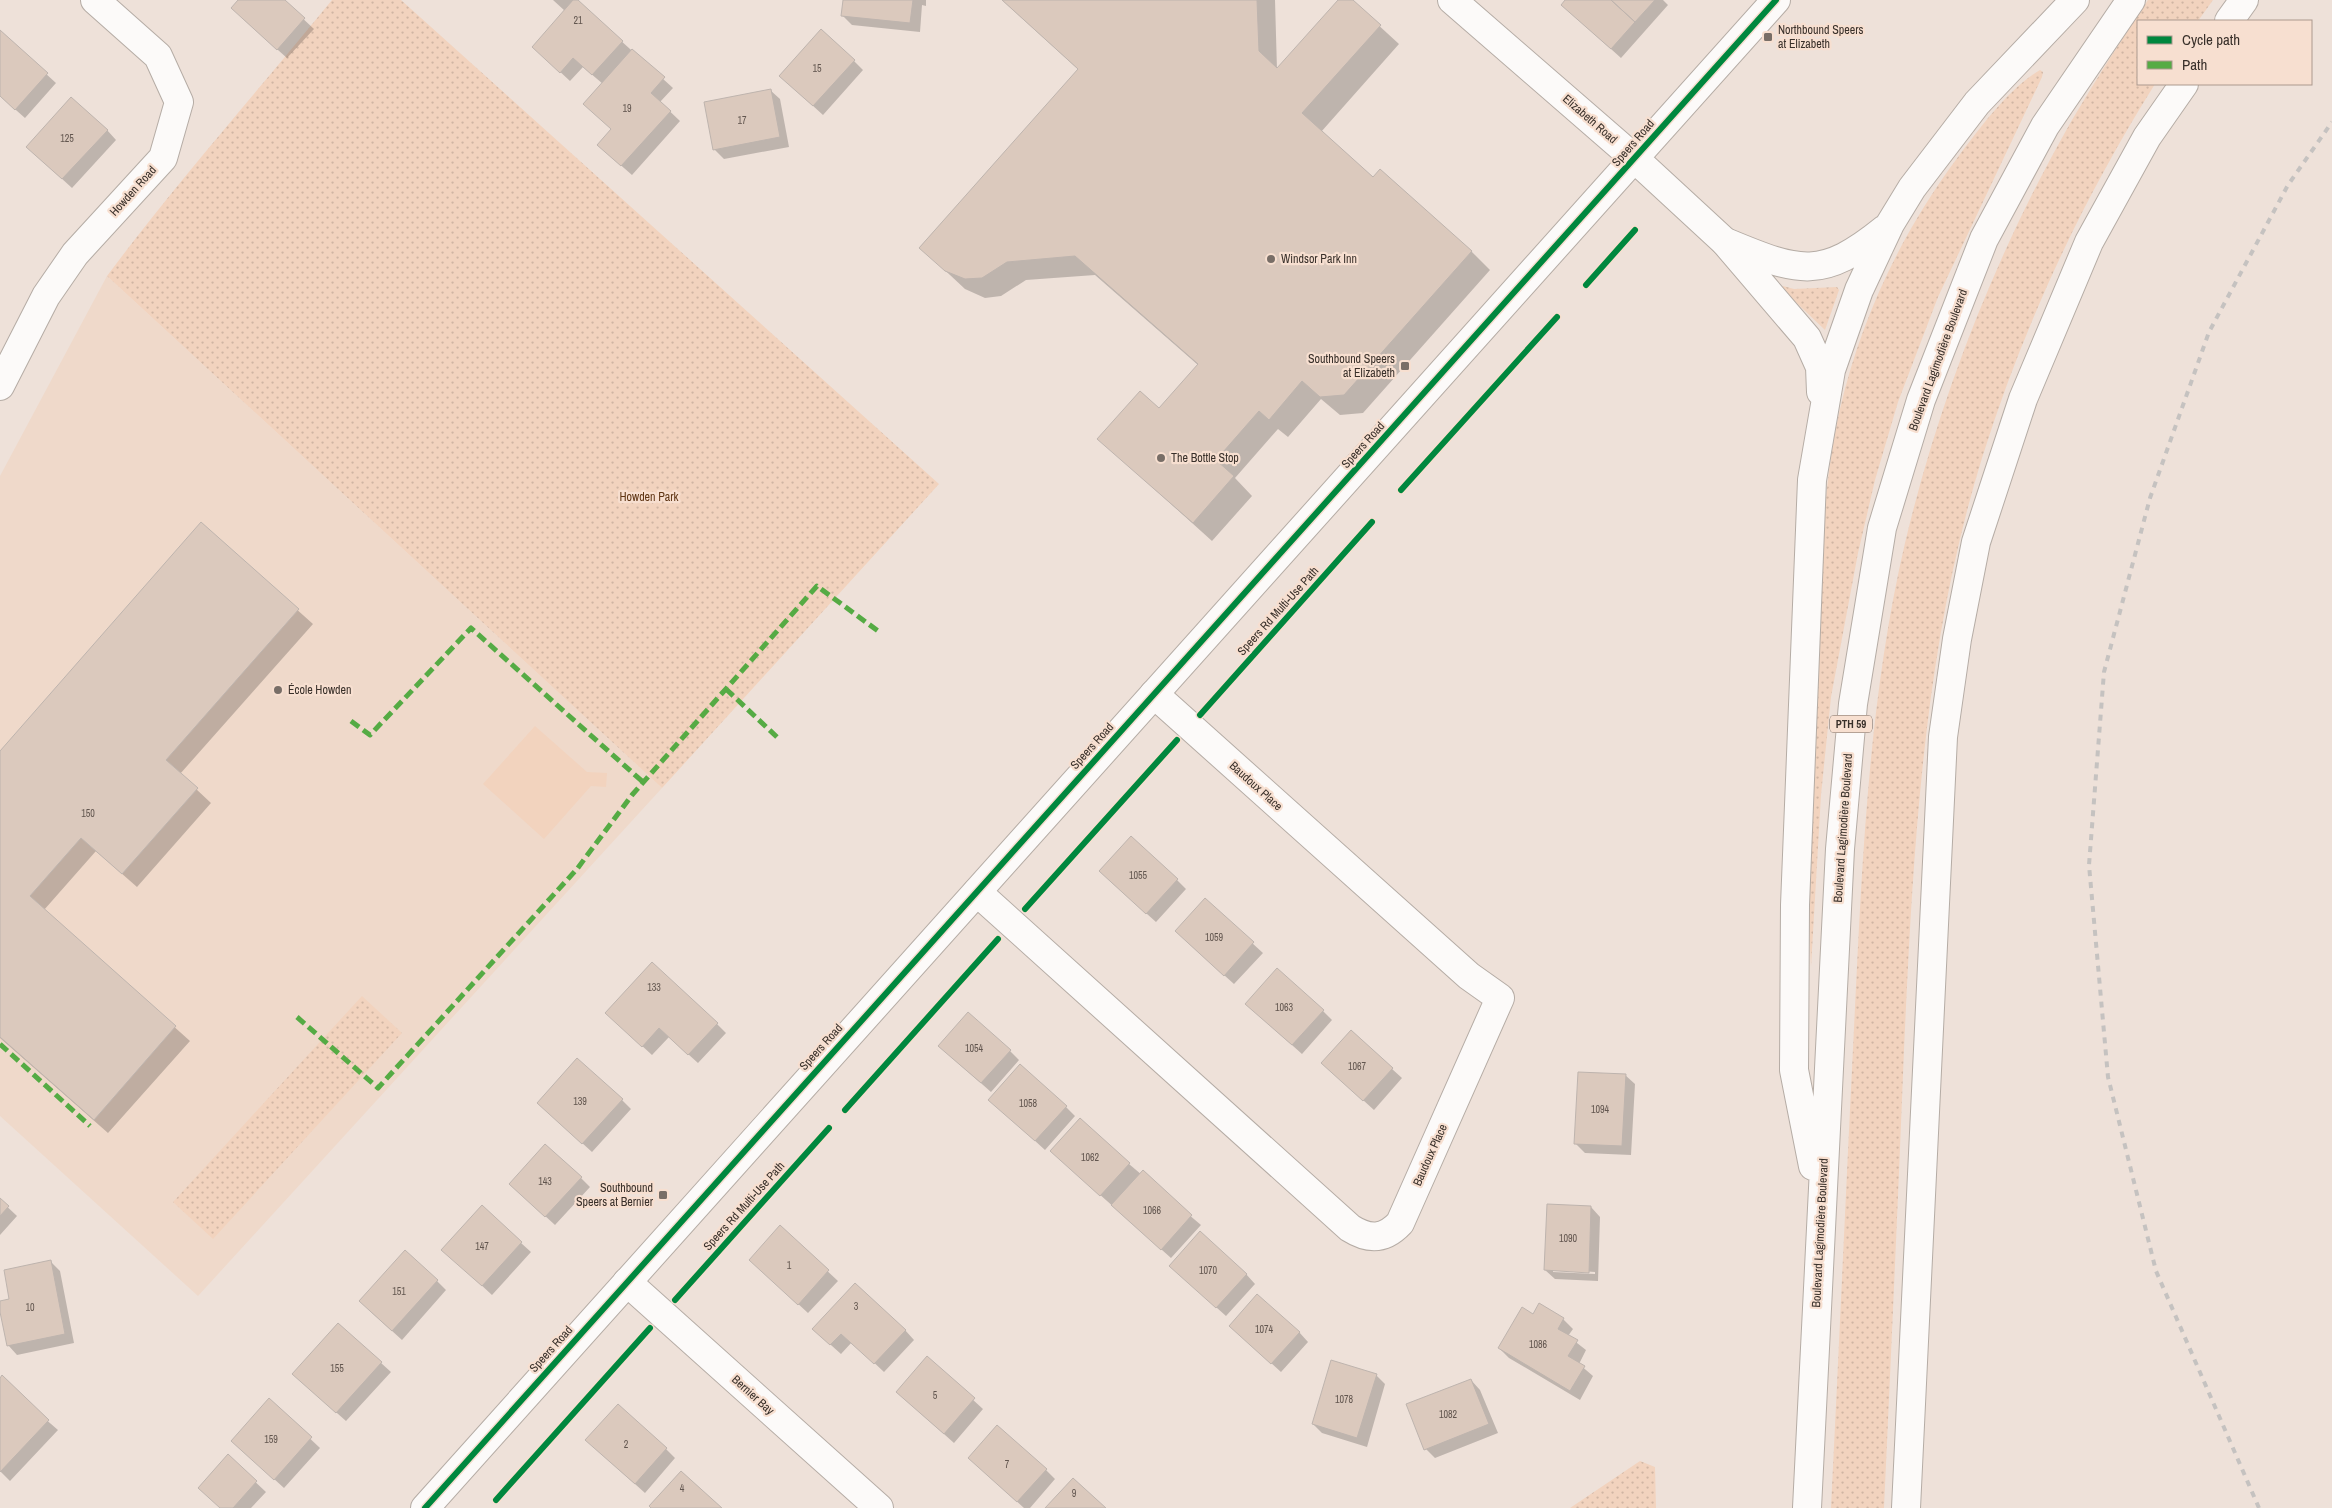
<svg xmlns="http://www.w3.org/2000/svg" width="2332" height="1508" viewBox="0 0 2332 1508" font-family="'Archivo Narrow',sans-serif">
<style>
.built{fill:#efd9ca}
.grass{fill:url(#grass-dots)}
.garden{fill:#f2d3be}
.shadow{fill:#0003;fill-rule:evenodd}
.building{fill:#dbc9bd;stroke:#beb4ae}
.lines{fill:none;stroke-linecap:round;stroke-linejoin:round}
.minor-casing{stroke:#b5aca5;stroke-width:30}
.tertiary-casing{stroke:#b5aca5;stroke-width:30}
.primary-casing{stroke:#b5aca5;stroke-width:30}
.minor{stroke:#fcfaf9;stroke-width:28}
.tertiary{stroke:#fcfaf9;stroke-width:28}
.primary{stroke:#fcfaf9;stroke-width:28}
.rail{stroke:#c5c2c0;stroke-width:4;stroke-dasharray:6 6;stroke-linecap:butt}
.quiet{stroke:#55ab44;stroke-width:5;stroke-dasharray:10 5;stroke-linecap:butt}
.cycleway-casing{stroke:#f7dfd0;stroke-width:9}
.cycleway{stroke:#00873e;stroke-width:6}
.poi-dot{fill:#786e67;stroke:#f7dfd0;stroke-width:2}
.labels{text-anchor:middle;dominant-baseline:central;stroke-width:4.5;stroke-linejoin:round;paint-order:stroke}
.number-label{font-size:10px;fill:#62564f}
.shield{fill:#f7dfd0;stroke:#72645c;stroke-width:1}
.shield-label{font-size:11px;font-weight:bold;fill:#39302a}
.poi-label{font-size:12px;fill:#39302a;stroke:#f7dfd0;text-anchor:start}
.street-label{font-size:12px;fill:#39302a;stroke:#f7dfd0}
.park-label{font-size:12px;fill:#603615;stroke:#f7dfd0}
</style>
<defs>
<pattern id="grass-dots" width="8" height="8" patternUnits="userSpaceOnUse" patternTransform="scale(1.25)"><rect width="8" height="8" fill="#f2d3be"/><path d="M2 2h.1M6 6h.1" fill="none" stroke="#d0b5a3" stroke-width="1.8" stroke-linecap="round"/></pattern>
</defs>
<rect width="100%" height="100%" fill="#eee1d9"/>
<path class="built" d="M107 276 662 788 198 1296 0 1116V476Z"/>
<path class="grass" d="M332 0H401L939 484 662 788 107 276C178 181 257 92 332 0Z
M2148 0H2213L2198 21H2138V84H2155C2082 200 2023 327 1982 458 1923 649 1913 852 1904 1050 1898 1203 1891 1355 1884 1508H1831C1839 1348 1846 1188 1854 1028 1862 866 1868 702 1905 543 1940 396 1997 251 2072 120 2096 79 2122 39 2148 0Z
M2040 70 2043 72 2042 77 1938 297 1898 402 1875 480 1858 553 1831 697 1821 795 1811 967C1806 875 1813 784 1817 692 1821 599 1819 501 1840 409 1861 318 1902 232 1958 157 1980 128 2008 89 2040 70Z
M1783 286 1794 289 1837 287 1839 290 1825 330 1782 289Z
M362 996 402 1033 213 1239 173 1202Z
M1640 1461 1655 1467 1656 1508H1570Z"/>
<path class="garden" d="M535 726 587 772 607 773 606 787 591 786 544 839 483 784Z"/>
<path class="shadow" d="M240 0H283L314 29 287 58 242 18Z
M553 0H576L673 88 660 102 680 121 632 175 608 154 612 130 603 84 583 67 570 81 543 56 565 11Z
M844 0H926V6L922 5 920 32 852 25 843 16Z
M1002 0H1275L1277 70 1340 0H1351L1399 44 1321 132 1373 179 1471 251 1490 270 1363 413 1340 415 1321 399 1288 437 1278 429 1235 478 1252 496 1212 541 1099 439 1159 410 1198 365 1095 275 1026 280 1001 296 985 298 965 289 920 247 1079 70Z
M1567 0H1663L1668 5 1621 58 1572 14Z
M0 32 56 83 25 118 0 96Z
M854 61 863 70 823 115 790 85Z
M770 90 780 99 789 147 724 159 715 150Z
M107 130 116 140 72 188 37 156Z
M201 524 313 624 180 774 211 803 137 887 96 851 44 910 190 1041 108 1133 0 1038V753Z
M1177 880 1186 889 1156 922 1110 881Z
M1205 900 1263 953 1234 984 1186 941Z
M1323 1011 1332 1020 1302 1054 1256 1013Z
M616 1022 717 1024 726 1033 698 1063 669 1037 652 1055Z
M1351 1032 1402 1078 1374 1110 1332 1072Z
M1010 1051 1019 1060 991 1092 949 1055Z
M1625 1075 1635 1084 1631 1155 1585 1153 1575 1143Z
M622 1100 631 1109 592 1152 548 1112Z
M1066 1107 1075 1116 1045 1150 1000 1109Z
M1061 1160 1129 1164 1201 1225 1171 1258Z
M581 1178 590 1187 555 1225 520 1193Z
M0 1200 17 1216 0 1235Z
M1591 1207 1600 1217 1598 1281 1555 1279 1545 1270ZM1553 1269 1595 1272V1274L1553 1272Z
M780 1227 838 1281 808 1313 760 1269Z
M521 1243 531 1252 492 1295 453 1259Z
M51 1262 60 1271 74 1343 17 1355 8 1345 0 1302 11 1300Z
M1246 1274 1255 1284 1226 1316 1180 1275Z
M437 1281 446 1290 402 1340 370 1311Z
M1533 1316 1563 1319 1573 1329 1568 1336 1586 1350 1579 1364 1593 1376 1580 1400 1509 1358 1499 1348Z
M339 1325 391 1372 346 1421 303 1383Z
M813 1329 905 1330 914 1340 884 1372 852 1342 841 1354Z
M1299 1332 1308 1342 1281 1372 1240 1335Z
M927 1358 983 1409 954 1443 897 1392Z
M1376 1375 1385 1384 1367 1447 1322 1433 1313 1424Z
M0 1380 58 1430 10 1481 0 1471Z
M1471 1380 1480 1390 1498 1433 1435 1458 1426 1449Z
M269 1400 320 1448 284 1488 242 1450Z
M596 1449H666L675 1458 645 1493Z
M228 1456 266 1492 251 1508H221Z
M979 1467 1046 1470 1055 1479 1030 1508H1024Z"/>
<path class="building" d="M238 0H285L305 18 277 50 231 8Z
M573 0H578L623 41 592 75 573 58 560 73 532 47Z
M843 0H913L910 23 841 16Z
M1002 0H1257L1259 51 1277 68 1338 0H1353L1381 25 1302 113 1373 177 1380 169 1472 251 1344 395 1320 397 1302 381 1269 420 1259 411 1216 460 1234 476 1193 523 1097 439 1140 391 1159 408 1198 364 1075 256 1007 262 982 278 965 279 945 271 919 248 1078 69Z
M1565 0H1611L1635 22 1611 49 1561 5Z
M1611 0H1655L1635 22Z
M821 29 855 60 813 106 779 76Z
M0 30 48 73 15 110 0 96Z
M632 49 665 77 651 93 671 111 621 166 597 145 611 129 583 104Z
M771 89 780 137 713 150 704 102Z
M71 97 108 130 62 179 26 147Z
M201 522 299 609 166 760 198 788 122 874 81 838 30 896 176 1026 94 1120 0 1037V751Z
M1131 836 1178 879 1146 914 1099 871Z
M1205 898 1254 942 1224 976 1175 931Z
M652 962 718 1023 688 1055 659 1028 642 1047 605 1013Z
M1277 968 1324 1010 1292 1045 1245 1004Z
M968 1012 1011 1050 981 1083 938 1046Z
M1351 1030 1393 1068 1363 1101 1321 1063Z
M577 1058 623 1099 582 1144 537 1103Z
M1020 1064 1067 1106 1035 1141 988 1100Z
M1578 1072 1626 1074 1622 1146 1574 1144Z
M1080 1118 1130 1163 1100 1196 1050 1151Z
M545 1144 582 1177 545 1217 509 1184Z
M1143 1170 1192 1215 1161 1250 1111 1205Z
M0 1198 9 1206 0 1216Z
M1547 1204 1591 1206 1589 1273 1544 1270Z
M482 1205 522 1242 482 1286 441 1250Z
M780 1225 829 1270 798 1305 749 1260Z
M1200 1231 1247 1274 1216 1308 1169 1266Z
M405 1250 438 1280 392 1331 359 1301Z
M51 1260 65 1334 7 1346 0 1312V1301L9 1299 4 1270Z
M855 1283 906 1330 874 1364 841 1334 830 1345 812 1329Z
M1257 1294 1300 1332 1271 1364 1229 1326Z
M1539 1303 1564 1318 1558 1329 1578 1340 1568 1356 1585 1366 1570 1391 1498 1348 1522 1307 1533 1314Z
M338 1323 382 1362 336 1413 292 1374Z
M927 1356 975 1398 944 1434 896 1392Z
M1331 1360 1377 1374 1357 1438 1312 1424Z
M2 1375 49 1420 0 1472V1378Z
M1471 1379 1489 1424 1424 1450 1406 1404Z
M269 1398 312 1437 274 1480 231 1441Z
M618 1404 667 1448 635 1484 585 1440Z
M997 1425 1047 1469 1017 1502 968 1458Z
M228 1454 257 1481 233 1508H220L198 1488Z
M681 1471 722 1508H651L649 1506Z
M1073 1478 1106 1508H1045Z"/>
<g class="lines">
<defs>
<path id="minor" d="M0 386 46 296 75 254 163 158 179 102 158 56 95 0
M977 892 1350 1228C1369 1240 1384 1240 1400 1223L1500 998 1469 976 1154 694
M627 1282 879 1508"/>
<path id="tertiary" d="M1452 0 1634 158 1725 242
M425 1508 1776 0"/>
<path id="primary" d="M2229 21 2244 0
M1725 242 1807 338 1820 367 1821 392
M1728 243C1800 273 1822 280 1885 229
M1813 1166 1794 1070 1795 905 1812 480 1831 370 1859 290 1890 224 1912 188 1977 103 2075 0
M1807 1508 1840 849 1853 704 1882 528 1921 400 1984 239 2045 126 2131 0
M1906 1508 1943 737 1957 639 1976 542 2023 399 2089 242 2147 137 2184 84"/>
</defs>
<use href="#minor" class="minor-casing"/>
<use href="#tertiary" class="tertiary-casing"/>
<use href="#primary" class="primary-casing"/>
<use href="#minor" class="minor"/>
<use href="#tertiary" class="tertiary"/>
<use href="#primary" class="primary"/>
<path class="rail" d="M2259 1508 2156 1271 2108 1077 2089 865 2104 672 2150 498 2209 332 2288 185 2332 122"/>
<path class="quiet" d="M726 689 779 739
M351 721 370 735 471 628 644 783
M297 1017 378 1088 577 869 632 795 817 586 878 631
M0 1044 90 1126"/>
<defs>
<path id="cycleway" d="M1586 285 1635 230
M1401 490 1557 317
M1200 715 1372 522
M1025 909 1177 740
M845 1110 998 939
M675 1300 829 1128
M496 1500 650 1328
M425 1508 1776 0"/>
</defs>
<use href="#cycleway" class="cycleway-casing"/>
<use href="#cycleway" class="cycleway"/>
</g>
<g class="poi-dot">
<rect x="1763" y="32" width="10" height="10" rx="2.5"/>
<circle cx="1271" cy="259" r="5"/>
<rect x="1400" y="361" width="10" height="10" rx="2.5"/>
<circle cx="1161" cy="458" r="5"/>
<circle cx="278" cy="690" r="5"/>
<rect x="658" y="1190" width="10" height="10" rx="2.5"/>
</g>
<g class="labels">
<g class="number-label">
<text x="578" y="20">21</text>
<text x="817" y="68">15</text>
<text x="627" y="108">19</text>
<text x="742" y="120">17</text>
<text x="67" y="138">125</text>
<text x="88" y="813">150</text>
<text x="1138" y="875">1055</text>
<text x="1214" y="937">1059</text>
<text x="654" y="987">133</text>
<text x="1284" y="1007">1063</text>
<text x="974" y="1048">1054</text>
<text x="1357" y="1066">1067</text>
<text x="580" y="1101">139</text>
<text x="1028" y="1103">1058</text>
<text x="1600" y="1109">1094</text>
<text x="1090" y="1157">1062</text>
<text x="545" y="1181">143</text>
<text x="1152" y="1210">1066</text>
<text x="1568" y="1238">1090</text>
<text x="482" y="1246">147</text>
<text x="789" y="1265">1</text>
<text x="1208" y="1270">1070</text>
<text x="399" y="1291">151</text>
<text x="856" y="1306">3</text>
<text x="30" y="1307">10</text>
<text x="1264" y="1329">1074</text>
<text x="1538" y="1344">1086</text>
<text x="337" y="1368">155</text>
<text x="935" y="1395">5</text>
<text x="1344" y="1399">1078</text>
<text x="1448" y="1414">1082</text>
<text x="271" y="1439">159</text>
<text x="626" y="1444">2</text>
<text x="1007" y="1464">7</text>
<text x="682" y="1488">4</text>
<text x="1074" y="1493">9</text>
</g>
<rect class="shield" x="1830" y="715.5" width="42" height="17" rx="4"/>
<g class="shield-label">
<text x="1851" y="724">PTH 59</text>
</g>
<g class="poi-label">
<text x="1778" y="30">Northbound Speers<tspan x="1778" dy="14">at Elizabeth</tspan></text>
<text x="1281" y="259">Windsor Park Inn</text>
<text x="1395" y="359" text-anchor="end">Southbound Speers<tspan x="1395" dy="14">at Elizabeth</tspan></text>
<text x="1171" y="458">The Bottle Stop</text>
<text x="288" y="690">École Howden</text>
<text x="653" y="1188" text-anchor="end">Southbound<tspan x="653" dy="14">Speers at Bernier</tspan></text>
</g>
<g class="street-label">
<text transform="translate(1590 119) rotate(41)">Elizabeth Road</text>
<text transform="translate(1633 143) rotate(-49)">Speers Road</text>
<text transform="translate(133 191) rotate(-48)">Howden Road</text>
<text transform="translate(1938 360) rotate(-70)">Boulevard Lagimodière Boulevard</text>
<text transform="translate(1363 445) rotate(-48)">Speers Road</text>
<text transform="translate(1278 611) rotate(-48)">Speers Rd Multi-Use Path</text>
<text transform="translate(1092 746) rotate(-48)">Speers Road</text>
<text transform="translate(1256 786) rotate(42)">Baudoux Place</text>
<text transform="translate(1843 828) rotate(-86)">Boulevard Lagimodière Boulevard</text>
<text transform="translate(821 1047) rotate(-48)">Speers Road</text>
<text transform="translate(1430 1155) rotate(-66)">Baudoux Place</text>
<text transform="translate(744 1206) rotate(-48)">Speers Rd Multi-Use Path</text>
<text transform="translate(1820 1233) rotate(-87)">Boulevard Lagimodière Boulevard</text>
<text transform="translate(551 1349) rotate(-48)">Speers Road</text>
<text transform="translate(753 1395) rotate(42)">Bernier Bay</text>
</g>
<g class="park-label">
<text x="649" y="497">Howden Park</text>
</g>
</g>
<rect x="2137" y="20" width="175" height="65" fill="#f7dfd0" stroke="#ab998e"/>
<rect x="2147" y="36" width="25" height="8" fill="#00873e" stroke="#ab998e"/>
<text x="2182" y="45" font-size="15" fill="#39302a">Cycle path</text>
<rect x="2147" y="61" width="25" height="8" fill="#55ab44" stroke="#ab998e"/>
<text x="2182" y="70" font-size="15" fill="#39302a">Path</text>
</svg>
